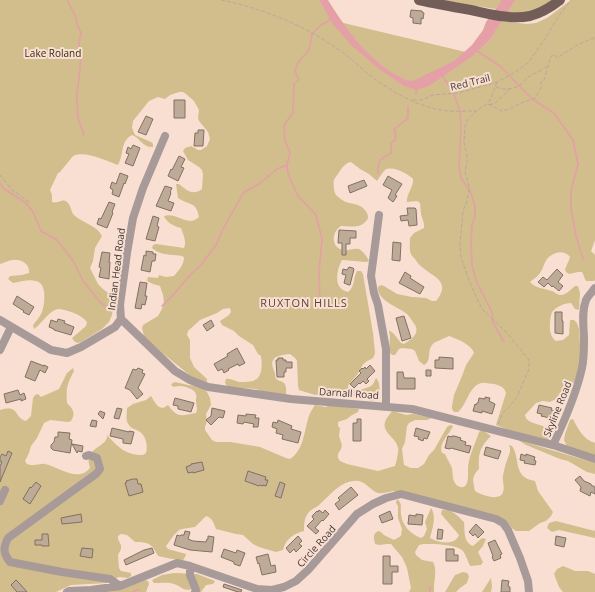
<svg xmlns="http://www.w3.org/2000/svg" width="595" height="592" viewBox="0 0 595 592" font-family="'Open Sans',sans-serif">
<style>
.green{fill:#d2bd8c}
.water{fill:#e49fa7}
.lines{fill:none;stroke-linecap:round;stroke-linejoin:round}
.stream{stroke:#e49fa7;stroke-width:1.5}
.building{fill:#bdab98;stroke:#827160}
.path{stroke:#bba79c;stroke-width:1;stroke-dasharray:4 2;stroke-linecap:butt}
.minor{stroke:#a79a98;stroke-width:8}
.major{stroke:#725d59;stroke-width:10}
.labels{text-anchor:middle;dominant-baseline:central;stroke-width:4;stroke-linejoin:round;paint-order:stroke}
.park-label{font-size:10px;fill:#352a0e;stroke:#f9dfd2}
.street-label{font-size:10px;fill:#443a35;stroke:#f9dfd2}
.neighbourhood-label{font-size:11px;letter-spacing:1px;fill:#584439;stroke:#f9dfd2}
</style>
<rect width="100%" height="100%" fill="#f9dfd2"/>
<path class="green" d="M0 0H319L331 20 474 54 489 41 501 21 527 24 536 23 547 18 571 0H595V240L591 251 595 255V280L594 281H586C584 278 584 275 582 272H578L569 274 566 272 565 269 569 260 570 257C564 249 553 252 547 259 544 263 543 269 540 273 537 277 533 279 530 282 535 288 545 289 552 291 555 292 557 295 561 295 566 295 571 289 575 286H578L580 293 579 310 575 309 571 303C564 303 556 307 552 312 549 321 548 336 556 341L563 340 569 335 570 320H574L577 323 579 329 581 361 576 377 572 387 560 393 556 399 550 402 543 401 536 403 525 415 526 418C526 419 531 422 531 422 539 426 549 425 552 434L549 440 510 431 496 425 506 393C505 388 500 385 494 384 490 384 486 382 482 383 469 385 467 405 458 412H454L452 409V406L454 395 462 376 466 365 474 353C471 344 457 339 449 336 444 339 435 341 432 345 427 351 432 361 424 365L419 361 415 351 412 349 402 348 399 349 395 355H392L389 352 390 337 389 330 394 334 401 343 404 344C414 338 421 332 413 322 411 319 409 316 407 314 399 307 377 301 378 287L381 285 384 286 397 294 412 297 426 298 432 301H436C452 281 433 277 422 267 419 265 417 262 415 259 414 258 412 256 411 254 409 250 410 243 410 238L414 233 424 228V224L421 214 420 203 417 201 407 202C406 194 414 187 413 179 409 174 391 165 385 170 382 173 379 178 377 181L369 174 360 169 351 162C345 163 341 169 338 174 336 176 335 178 334 180 333 183 334 192 336 195 338 197 343 201 346 202 355 205 361 203 367 213 368 216 369 218 366 221 360 229 349 226 341 226 331 232 331 248 343 250 348 251 353 248 359 249 363 251 367 257 369 261L366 262 342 260C336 271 333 289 348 292 355 287 353 278 357 271H361L363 274 373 333 375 353C373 361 371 358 366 362 361 365 360 371 357 375 354 379 350 382 348 386L349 389C355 390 368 390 373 384 374 382 375 380 376 378 382 385 379 393 377 401H373L336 391 315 395 299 390 298 386 297 361 295 358 290 354C281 355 269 356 273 368 274 372 276 373 275 377 278 382 280 380 284 383 287 386 286 393 286 397L276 396 256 389 229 387 226 385 225 382 226 379C231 378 234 381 239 382 243 382 252 382 255 380 263 376 262 363 261 356L258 354 253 345 239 336 234 331 222 325 220 321 229 315 231 312 230 308 223 309 217 313 200 320 188 331 187 335 190 340V358L194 367 207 379V382L204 384 192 377 160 351 144 336 142 328 143 325 158 316 162 309 164 302 163 295 160 286 153 284 147 281 148 277 158 278 159 275 166 277 174 276C178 271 184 265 184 257 180 255 179 256 174 255 167 255 157 253 152 248L153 245 156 244 184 248C187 242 183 234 181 228 175 227 166 222 164 216 177 212 188 228 199 217 196 201 190 206 178 198L176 184H179C186 190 193 196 202 189L203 174 202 170 199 167 188 160 183 151 185 148 191 146 198 150H201L207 146 210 139 208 132 199 121 198 118 199 110 194 101 186 94 183 92H179L170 95 165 99 158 97 149 101 133 121 132 128 135 135 151 142 153 144V147C143 148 140 138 132 135 120 141 124 155 118 165 107 161 84 150 73 156L60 172 58 173 50 190 52 195V202C59 204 62 198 67 202 71 205 71 212 74 215 82 223 97 225 102 236L95 248 93 261 90 268 98 284 103 289 112 296 114 302 112 315 109 322 102 329 81 342 77 343 74 341 72 338 86 326 87 322C82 316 75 313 68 311 65 310 61 309 59 309 50 309 41 325 34 329L33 325C36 321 40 317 42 312 45 303 47 283 36 281 29 279 20 282 13 283L8 279 10 276 22 275 29 273C30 264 21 259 13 260 9 260 4 263 0 264Z
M441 0H553L535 10 525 12 507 13 508 10 498 6 495 9Z
M73 368 74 371C67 385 66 387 67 403 73 409 76 413 71 421L68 422 50 420 44 423 37 438 31 446 29 453 25 461 27 464C35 467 39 463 45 464 59 467 78 483 90 468 89 464 88 461 89 457 93 446 108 445 107 435 118 447 125 455 143 455L146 453C148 446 146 436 140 432 136 429 131 429 129 425 125 420 127 414 127 408L133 404 146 400 151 396C155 402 159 413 168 405 178 418 180 416 196 413 198 408 196 405 196 400 196 397 197 397 196 394 195 389 184 386 180 386 177 386 175 387 173 387L171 384 175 382 188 385 199 386 202 387 207 392 210 398 211 405 206 414 207 421 205 427V430L212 440 216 442H230L260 447 286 458 290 459C303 451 304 433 308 419 309 414 312 410 315 405L325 407 332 405 359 409 358 412 352 415 347 419 338 422V426L340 428 339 436 342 445 341 449 338 454V458L340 461 347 464 378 471 395 466C396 464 399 450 398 448 396 436 378 432 387 418 389 415 390 413 393 411L406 415 413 414 432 418 427 420H415L409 423 407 426 405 442 402 449 404 465 411 468H418L424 464 429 455 434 450 447 427 450 425 453 426C450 434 438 443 442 453L445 454C447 459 450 463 452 468 453 473 452 478 455 483 458 488 465 489 467 483 469 476 467 468 469 461 471 451 476 442 479 432L482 430 491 436C480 447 478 453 479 469 471 477 473 481 475 491 481 495 500 502 503 492 505 487 502 481 503 476 504 468 507 460 510 452V448L509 445 512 446C521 459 512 477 535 481L538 491 553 512 551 516 546 521 540 523 529 531H516L513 529 506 522 393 491C389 492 381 494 378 493 371 491 367 483 359 481 341 479 330 496 318 506 315 508 312 509 310 511 304 517 304 524 304 531 294 533 285 540 283 550L276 552 259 547 253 544 243 535 236 534 216 529C214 524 213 518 206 516L195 527 182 529 179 530 174 535 166 546 168 549 186 554 185 557 183 560 172 559 158 556C152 544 149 542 135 542L127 535 121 534 118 536V539L121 545V549L118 555 119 568 121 571 131 573V576L128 578 119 577 106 583 71 585 56 592H0V410C20 404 13 417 26 421L31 416 33 398 35 395 38 394 41 397 59 389 67 373Z
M573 419C578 429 584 440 595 443V456L567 446 564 440 565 434 570 420Z
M518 440 595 463V474L587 472 568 461 560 459 526 445Z
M397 499C403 504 400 507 401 514 402 525 410 534 421 538L424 536 427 529 425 522 431 508C437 516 432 530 430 538 439 543 455 546 459 535L441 514 442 510C452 509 458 516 464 522 465 531 463 542 473 546L482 538 486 539 483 546 478 552 483 562 481 565 470 566C468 562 466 555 463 551 457 544 432 544 423 544L419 545 415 552 416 555 422 560 433 562C438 571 433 582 434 592H409L411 588 407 568 402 557 391 544H387L379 545 375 544C374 538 372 535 378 531L381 532 384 535 394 540 401 536 402 529 398 518V506L396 503Z
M556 521 595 531V538L559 530 552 532 547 528 549 523Z
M563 566 575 571H588L595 574V592H563L559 587 554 574 557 569Z
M463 572 467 573 469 576 467 583 460 588 456 592H445L455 575Z
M174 573 197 574 215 581 213 584 206 585 201 592H194L192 589C184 592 181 586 174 584 170 582 159 583 154 583L152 580 162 575Z
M491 578 492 586 491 592H482Z
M145 580 148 581 149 584 146 592H97Z"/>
<path class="water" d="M319 0H328C346 29 368 60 398 76 403 79 407 81 413 81L454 61 472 45 483 30 486 22 502 0H515L489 41 471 57 429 86 417 90 404 86 379 69 351 45 332 23Z"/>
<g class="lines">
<path class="stream" d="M67 0 75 15 78 27 81 32 79 43 81 56 79 79 77 93V102L78 118 84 135
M477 51 500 66 532 99 554 113 573 140 578 164 571 191V208L576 236 583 259
M442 75 453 92 460 111 461 127 459 166 461 178 470 191 475 206V217L472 224 471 243 472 265 477 283 492 312 493 323 504 342
M416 94V88
M378 173C378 159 380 160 391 153V143L395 140 396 135 394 130 397 127 408 118V107
M0 183 3 188 26 203 33 212 41 231 57 240 74 262 83 281 100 302 105 306
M320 301 319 272 322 239 316 215 298 196 288 174 287 165 290 152 285 141 284 125 293 113 294 84 299 80 295 71 299 61 309 50 312 34 321 25 327 22 331 18
M162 306 174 294 189 276 201 265 216 245 222 231 244 192 259 184 277 169 287 165
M133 592 139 589
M430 592V587"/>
</g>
<path class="building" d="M411 10 422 11V12L424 13 423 19 421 18V24L413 23V18L410 17Z
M174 100H185V118H174Z
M146 116 153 119 146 135 138 132Z
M198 130H204L203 146H194L195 133H198Z
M133 145 140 148 133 166 125 163 129 154 126 153 128 147 131 149Z
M179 156 185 159 181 167 184 168 178 181 168 176 171 169 172 170Z
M120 173 128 176 125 184 124 183 119 197 112 194 113 190 110 188 112 182 116 184Z
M388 176 402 184 395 195 397 196 393 202 388 198 392 190 383 185Z
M364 180 367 186 350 193 348 186Z
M165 186 172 188 170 192 171 193 168 201 174 203 171 211 156 206Z
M109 202 115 204 112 212 113 213 107 228 97 224 99 218 101 219Z
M407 208H415L416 209 417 225 409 226 408 220 401 221 400 216 408 215Z
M153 216 159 218 157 226 159 227 155 241 146 239Z
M339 230 356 231V238H350V244H346V255H342V243H338Z
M393 242 401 243 400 261 392 260Z
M146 251 153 252V254H156L155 261H152L150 272 141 270 144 255 146 256Z
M102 252 110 253 109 262H110L109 279 99 277 101 268 99 267Z
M349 267 353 268 354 269 350 285H349L344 283 346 275 342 274 343 269 347 270Z
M557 269 563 275 558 282 563 286 559 291 553 286 552 287 548 283 544 287 538 282 543 277 547 280Z
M405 272 411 276 410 278 424 287 420 294 399 283Z
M140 282 147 283 145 296H147L145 305 142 304 141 309 135 308Z
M17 296 34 307 29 315 23 312 24 311 13 304Z
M555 312H562V321H563V334L555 333Z
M404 316 411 338 402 341 396 318Z
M58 319 65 321 64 323 74 327 71 335 54 330V329L49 327 51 320 57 322Z
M211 320 214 326 207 331 203 325Z
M237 348 245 363 239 366 238 364 228 369 229 370 224 373 222 369 218 371 214 364 228 356 227 354Z
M439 357 453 358V369L435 368V360H439Z
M278 358H283V360H286V362H292V368H286V372H284V377H277L276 360H278Z
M31 361 44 366V365L48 367 45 373 40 370 35 381 25 377Z
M370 365 375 371 367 379 369 381 366 384 363 381 360 384 359 383 354 388 350 384 361 373 359 371 362 368 363 369 365 367 366 369Z
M138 368 143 370 142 373 145 374 138 388 143 394 137 399 130 390 125 388 133 369 136 370Z
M426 370H431V376H426Z
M397 372H403L404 378H415V389H397Z
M18 390 20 395 24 393 26 399 21 401V399L6 403 4 394Z
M485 397 490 398 489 401 495 404 492 414 482 411V413L473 411 475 404 476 405 477 403H478L479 398 485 399Z
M175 398 194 403 191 412 178 409V406L173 405Z
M539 405 552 408 551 410 556 411 554 416H550V418L541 416 542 414 537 413Z
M117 408 122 409 119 419 114 418Z
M212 408 225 411 223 418 219 417 211 425 206 420 211 416Z
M100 411 105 413 103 419 98 414Z
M246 414 256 415 255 418H259L258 427H253L254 424 244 422 243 424 237 423 238 415 246 416Z
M357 419H361V441H353V423H357Z
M92 420 97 421 96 427 90 426Z
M278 420 292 426 291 429 301 432 298 443 282 439 283 435 276 433 277 429 272 427 273 422 277 423Z
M112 428 129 432V431L134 432 131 444 123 443V439L110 436Z
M416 428 430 432 427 439 424 438 423 441 418 439 419 437 414 436Z
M58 432 70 433 69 439 72 440 70 453 53 450 51 448V445L54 442 55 437H58Z
M448 436 452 437V436H454L461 438 460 440 466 442 465 445 471 446 469 453 451 448 450 449 445 448Z
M72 444 83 446 82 452 78 451 77 453Z
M486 447 501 451 498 459 484 455Z
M8 451 12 453 0 482V466L2 462 0 461V457L2 454 6 456Z
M521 454 526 456V454L535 457 534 460 536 461 535 465 524 463 525 461 520 460Z
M202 462 204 470 193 473V472L188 473 186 467 191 465V464Z
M248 471 266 477 265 480H268L266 486 263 485V486L260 485 259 486 245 481Z
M580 476 584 481 591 484V485L595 487V494L591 492 590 496 580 491 581 487 575 480Z
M133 479H137L138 484H141L143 492 129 496 125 483 127 482 126 481Z
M36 482 41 486 30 504 23 499 30 487 31 488Z
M280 482 285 484 281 498 275 496Z
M351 487 358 495 339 510 335 504 340 500 338 498Z
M319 510 323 513 325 510 329 514 323 521 322 520 315 528 319 531 316 534 307 526 314 519 312 517 313 515 317 511 318 512Z
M390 511 393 519 382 523 379 516Z
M81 514 82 522 62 524 61 518Z
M416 514 423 515 422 525 408 524 409 515 416 516Z
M476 524 484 532 478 538 475 534 473 536 469 532Z
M438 529 443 530 442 539H437Z
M185 531 190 532 188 539 193 541 206 542 207 539H208V536L214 537 212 552 190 550 174 545 177 535 180 536 181 535H184Z
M42 534H48L49 546H42V545H35V540H42Z
M298 536 302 541 299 544 302 546 296 552 294 549 290 553 286 548Z
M556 536 566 538 564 547 555 545Z
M495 540 502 554 500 555 501 558 494 561 492 557 493 556 488 543Z
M82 548 93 549 92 558 80 556Z
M152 548 154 553 126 565 124 560 144 550Z
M224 549 236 553 237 550 245 553 240 566 234 564V562L221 557Z
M446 549H454V555H458V561H446Z
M268 554 271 566 275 565 276 572 262 575 259 563 258 564 256 557Z
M383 556H390V566H398V572H392V584H383Z
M16 580 20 584 27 592H17L11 585Z
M502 580 509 581 508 586 510 587V592H501Z
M224 584 242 590 241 592H238L223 587Z"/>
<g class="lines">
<path class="path" d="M221 0C256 7 294 21 324 40 333 46 343 52 351 59 357 64 362 69 367 73 387 89 416 106 441 110 451 112 461 111 471 111H476
M497 82 493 93 490 100 487 104 476 111 467 121 465 127 464 143 467 156V162L465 172 468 181 469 189 467 201 463 211 460 245 461 258 470 283 482 309 507 333 529 360V369L517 397 509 407 503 413 498 424
M496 87C504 91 517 89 523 83 525 80 526 78 530 76 534 73 537 73 541 70 544 69 546 66 549 65
M413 100H422L433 95 458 93 497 82 514 73 528 63 545 39 558 17 571 0
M488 104 502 111 509 109 521 103 535 98 541 88V82L544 80 551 56 555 55 557 58 577 45 594 38 595 37
M489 105 495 103 510 89
M0 175 12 190 29 202"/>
<path class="minor" d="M379 215 371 276 374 293 378 305 386 349V406
M121 319 175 371 190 380 208 387 291 399 412 409 553 445 595 459
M0 320 51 350 67 353 81 347 115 327 121 319 120 305 127 253 133 218 143 188 165 136
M0 350 11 327
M553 445C565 420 576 395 582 368 584 359 584 349 584 340 584 327 581 313 586 300 588 296 592 292 595 288
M86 456 89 455 97 458 100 469 96 474 71 492 8 538C3 548 3 553 10 562L62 572 110 579 120 586
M0 501 5 490
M190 566V575L196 590 195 592
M67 592 69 591 91 590 120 586 177 563 190 566 257 589 272 590 284 587 296 581 308 570 357 514 373 504 386 498 401 494 496 519 503 523 508 530 520 558 528 581 529 592"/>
<path class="major" d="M419 0C437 4 454 7 471 10 490 14 511 20 530 16 541 13 551 7 560 0"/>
</g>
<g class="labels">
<g class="park-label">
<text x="53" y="53">Lake Roland</text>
</g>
<g class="street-label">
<text transform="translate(470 82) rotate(-14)">Red Trail</text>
<text transform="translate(116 269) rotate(-83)">Indian Head Road</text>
<text transform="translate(349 393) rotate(4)">Darnall Road</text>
<text transform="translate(557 409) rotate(-68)">Skyline Road</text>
<text transform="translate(316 546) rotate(-48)">Circle Road</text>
</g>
<g class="neighbourhood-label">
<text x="304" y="302">RUXTON HILLS</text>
</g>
</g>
</svg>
